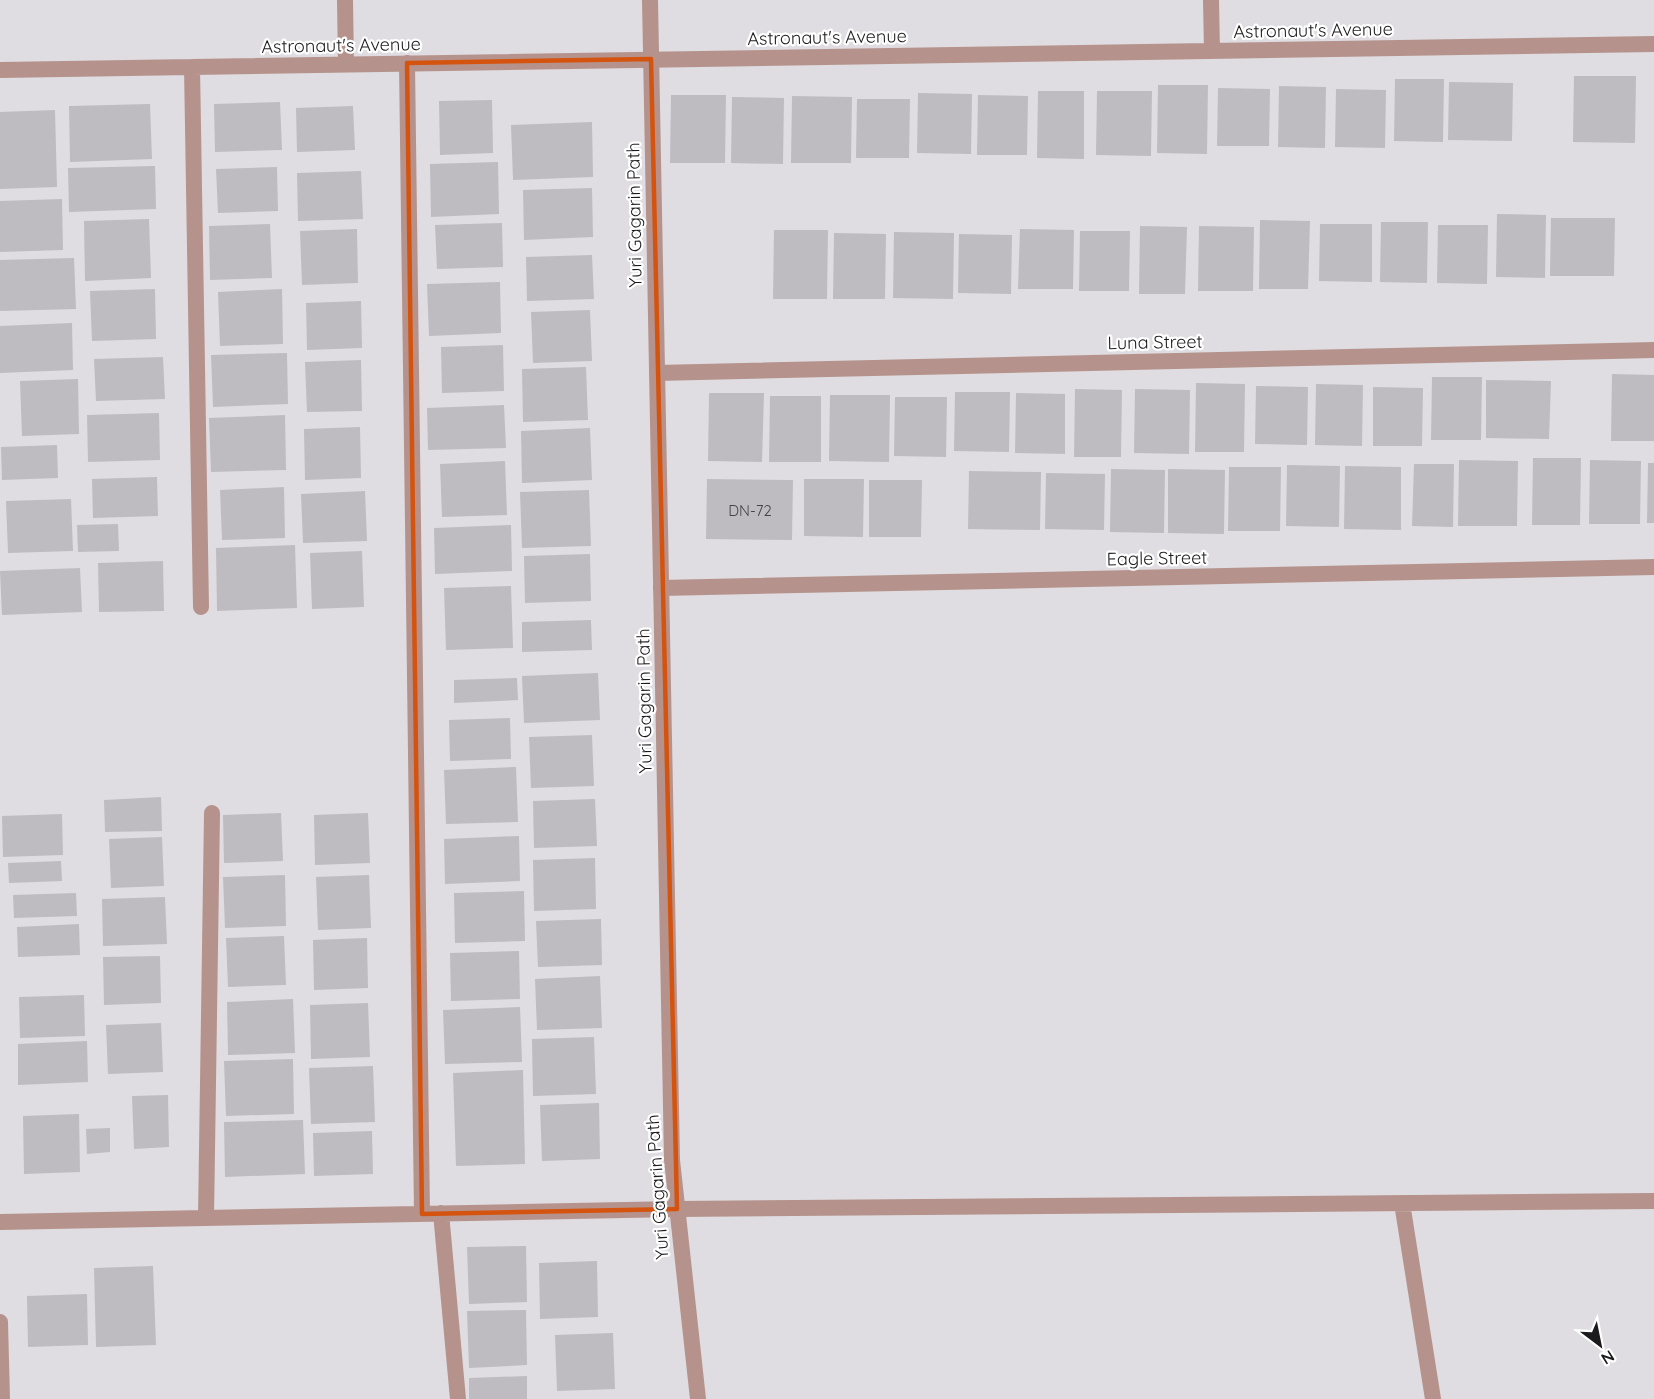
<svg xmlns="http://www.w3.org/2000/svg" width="1654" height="1399" viewBox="0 0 1654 1399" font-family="Quicksand,sans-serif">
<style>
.building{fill:#bebcc0}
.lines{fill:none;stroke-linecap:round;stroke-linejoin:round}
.minor{stroke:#b5938c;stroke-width:16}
.tertiary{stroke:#b5938c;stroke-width:16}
.marked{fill:none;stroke:#d4530e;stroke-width:4.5;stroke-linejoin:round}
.labels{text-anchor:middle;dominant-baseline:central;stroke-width:4.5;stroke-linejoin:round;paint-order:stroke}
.number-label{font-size:15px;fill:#444245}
.street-label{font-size:18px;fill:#1b1a1c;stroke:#fff}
</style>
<rect width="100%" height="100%" fill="#dfdde1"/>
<path class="building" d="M1574 76H1636L1635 143 1573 142Z
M1395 79H1444L1443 142 1394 141Z
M1449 82 1513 83 1512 141 1448 140Z
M1158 85H1208L1207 154 1157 153Z
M1279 86 1326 87 1325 148 1278 147Z
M1218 88 1270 89 1269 146H1217Z
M1336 89 1386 90 1385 148 1335 147Z
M1038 91H1084V159L1037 158Z
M1097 91H1152L1151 156 1096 155Z
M918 93 972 94 971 154 917 153Z
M671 95H726L725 163H670Z
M978 95 1028 96 1027 155H977Z
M792 96 852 97 851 163H791Z
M732 97 784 98 783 164 731 163Z
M857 99H910L909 158H856Z
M492 100 493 153 440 155 439 101Z
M280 102 282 150 215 152 214 104Z
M150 104 152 159 70 162 69 106Z
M353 106 355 150 297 152 296 108Z
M55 110 57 187 0 189V112Z
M592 122 593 177 513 180 511 125Z
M498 162 499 214 431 217 430 164Z
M155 166 156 209 69 212 68 168Z
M277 167 278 211 218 213 216 169Z
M361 171 363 219 298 221 297 173Z
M592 188 593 237 524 240 523 190Z
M62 199 63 250 0 252V201Z
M1497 214 1546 215 1545 278 1496 277Z
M1551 218H1615L1614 276H1550Z
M149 219 151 278 85 281 84 221Z
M1260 220 1310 221 1308 289H1259Z
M1381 222H1428L1427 283 1380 282Z
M502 223 503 267 437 269 435 225Z
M270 224 272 278 210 280 209 226Z
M1320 224H1372V282L1319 281Z
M1438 225H1488L1487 284 1437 283Z
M1140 226 1187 227 1185 294H1139Z
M1199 226 1254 227 1253 291H1198Z
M357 229 358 283 302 285 300 231Z
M1020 229 1074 230 1073 289H1018Z
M774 230H828L827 299H773Z
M1080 231H1130L1129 291H1079Z
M894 232 954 233 953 299 893 298Z
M834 233 886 234 885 299H833Z
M959 234 1012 235 1011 294 958 293Z
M592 255 594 299 527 301 526 257Z
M74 258 76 309 0 311V260Z
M500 282 501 333 429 336 427 284Z
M155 289 156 339 92 341 90 291Z
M282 289 283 344 220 346 218 292Z
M361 301 362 348 307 350 306 303Z
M590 310 592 361 533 363 531 312Z
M72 323 73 370 0 373V326Z
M503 345 504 391 442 393 441 347Z
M287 353 288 404 213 407 211 355Z
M163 357 165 399 96 401 94 359Z
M361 360 362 411 307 412 305 362Z
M586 367 588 420 523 422 522 369Z
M1612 374 1654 375V441H1611Z
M1432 377H1482L1481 440H1431Z
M78 379 79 434 22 436 20 381Z
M1486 380 1551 381 1549 439 1486 438Z
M1196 383 1245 384 1244 452H1195Z
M1316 384 1363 385 1362 446 1315 445Z
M1256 386 1308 387 1307 445 1255 444Z
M1373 387 1423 388 1422 446H1373Z
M1075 389 1122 390 1121 457H1074Z
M1135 389 1190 390 1189 454 1134 453Z
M955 392H1010L1009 452 954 451Z
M709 393H764L762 462 708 461Z
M1016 393 1065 394V454L1015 453Z
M830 395H890L889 462 829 461Z
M770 396H821V462H769Z
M895 397H947L946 457 894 456Z
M504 405 506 448 428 450 427 408Z
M159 413 160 460 88 462 87 415Z
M285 415 286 470 211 472 209 418Z
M360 427 361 478 305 480 304 429Z
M590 428 592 480 522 483 521 431Z
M57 445 58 478 2 480 1 447Z
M1533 458H1581L1580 525H1532Z
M1459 460 1518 461 1517 526H1458Z
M1590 460 1641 461 1640 524H1589Z
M505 461 507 515 442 517 440 464Z
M1648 463H1654V523H1647Z
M1414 464H1454L1453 527 1412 526Z
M1287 465 1340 466 1339 527 1286 526Z
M1345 466 1401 467V530L1344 529Z
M1229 467H1281L1280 531H1228Z
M1111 469 1165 470 1164 533 1110 532Z
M1168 469 1225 470 1224 534 1168 533Z
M969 471 1041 472 1040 530 968 529Z
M1046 473 1105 474 1104 530 1045 529Z
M157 477 158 516 93 518 92 479Z
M707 479 793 480 792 540 706 539Z
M804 479H864L863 537 804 536Z
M869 480H922L921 537H869Z
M284 487 285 538 222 540 220 490Z
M589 490 591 546 522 548 520 492Z
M365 491 367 541 303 543 301 494Z
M71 499 73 551 8 553 6 501Z
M118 524 119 551 78 552 77 525Z
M511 525 512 571 435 574 434 528Z
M295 545 297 608 217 611 216 548Z
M362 551 364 607 312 609 310 553Z
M590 554 591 601 525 603 524 556Z
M163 561 164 611 99 612 98 563Z
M80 568 82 612 2 615 0 571Z
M511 586 513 648 446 650 444 588Z
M591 620 592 650 522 652V622Z
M598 673 600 720 524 723 522 676Z
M517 678 518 700 454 703V680Z
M510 718 511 759 450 761 449 720Z
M592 735 594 786 531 788 529 737Z
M516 767 518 822 446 824 444 770Z
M161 797 162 831 105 832 104 800Z
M595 799 597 846 534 848 533 801Z
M281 813 283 861 224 863 223 815Z
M368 813 370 863 315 865 314 815Z
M62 814 63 855 3 857 2 816Z
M519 836 520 881 445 884 444 839Z
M162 837 164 886 111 888 109 839Z
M595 858 596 909 534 911 533 860Z
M61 861 62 881 9 883 8 863Z
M285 875 286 926 225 928 223 877Z
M369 875 371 928 318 930 316 877Z
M524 891 525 941 455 943 454 893Z
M76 893 77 916 14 918 13 895Z
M165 897 167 944 103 946 102 899Z
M601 919 602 965 538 967 536 921Z
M79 924 80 955 18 957 17 927Z
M284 936 286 985 228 987 226 938Z
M367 938 368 988 314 990 313 940Z
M519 951 520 999 451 1001 450 953Z
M160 956 161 1003 104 1005 103 957Z
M600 976 602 1028 537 1030 535 979Z
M84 995 85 1036 20 1038 19 997Z
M293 999 295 1053 228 1055 227 1002Z
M368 1003 370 1057 311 1059 310 1005Z
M520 1007 522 1062 445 1064 443 1010Z
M161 1023 163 1072 108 1074 106 1025Z
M594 1037 596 1094 533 1096 532 1039Z
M87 1041 88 1082 18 1085V1044Z
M293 1059 294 1114 226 1116 224 1061Z
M373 1066 375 1122 311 1124 309 1068Z
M523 1070 525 1164 456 1166 453 1073Z
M168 1095 169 1147 134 1149 132 1096Z
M599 1103 600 1159 542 1161 540 1105Z
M79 1114 80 1172 24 1174 23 1116Z
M303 1120 305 1174 225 1177 224 1122Z
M110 1128V1152L87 1154 86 1129Z
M372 1131 373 1174 314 1176 313 1133Z
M526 1246 527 1302 469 1304 467 1247Z
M597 1261 598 1317 540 1319 539 1263Z
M153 1266 156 1345 96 1347 94 1268Z
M87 1294 88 1345 28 1347 27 1296Z
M526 1310 527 1365 469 1368 467 1311Z
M613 1333 615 1389 557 1391 555 1335Z
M527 1376V1399H469V1378Z"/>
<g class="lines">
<path class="minor" d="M345 0 346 64
M1211 0 1212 51
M407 63 422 1214
M192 67 201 607
M0 70 1654 44
M657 373 1654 350
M661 588 1654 567
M1402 1203 1433 1399
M441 1213 458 1399
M206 1218 212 813
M0 1222 677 1209 1654 1201
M0 1322 2 1399"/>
<path class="tertiary" d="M650 0 672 1160 698 1399"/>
</g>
<path class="marked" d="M651 59 677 1209 422 1214 407 63Z"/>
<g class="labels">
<g class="number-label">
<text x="750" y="510">DN-72</text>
</g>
<g class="street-label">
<text transform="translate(1313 30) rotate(-1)">Astronaut's Avenue</text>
<text transform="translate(827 37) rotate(-1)">Astronaut's Avenue</text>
<text transform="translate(341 45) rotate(-1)">Astronaut's Avenue</text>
<text transform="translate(634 215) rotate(-91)">Yuri Gagarin Path</text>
<text transform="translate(1155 342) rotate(-1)">Luna Street</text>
<text transform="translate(1157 558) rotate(-1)">Eagle Street</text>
<text transform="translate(644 701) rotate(-91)">Yuri Gagarin Path</text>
<text transform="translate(657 1187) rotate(-94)">Yuri Gagarin Path</text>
</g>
</g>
<g transform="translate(1600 1345) rotate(148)" stroke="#ffffff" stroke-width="4.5" paint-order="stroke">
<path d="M0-4.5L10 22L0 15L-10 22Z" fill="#1b1a1c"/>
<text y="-9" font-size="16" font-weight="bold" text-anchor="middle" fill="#1b1a1c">N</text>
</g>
</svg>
